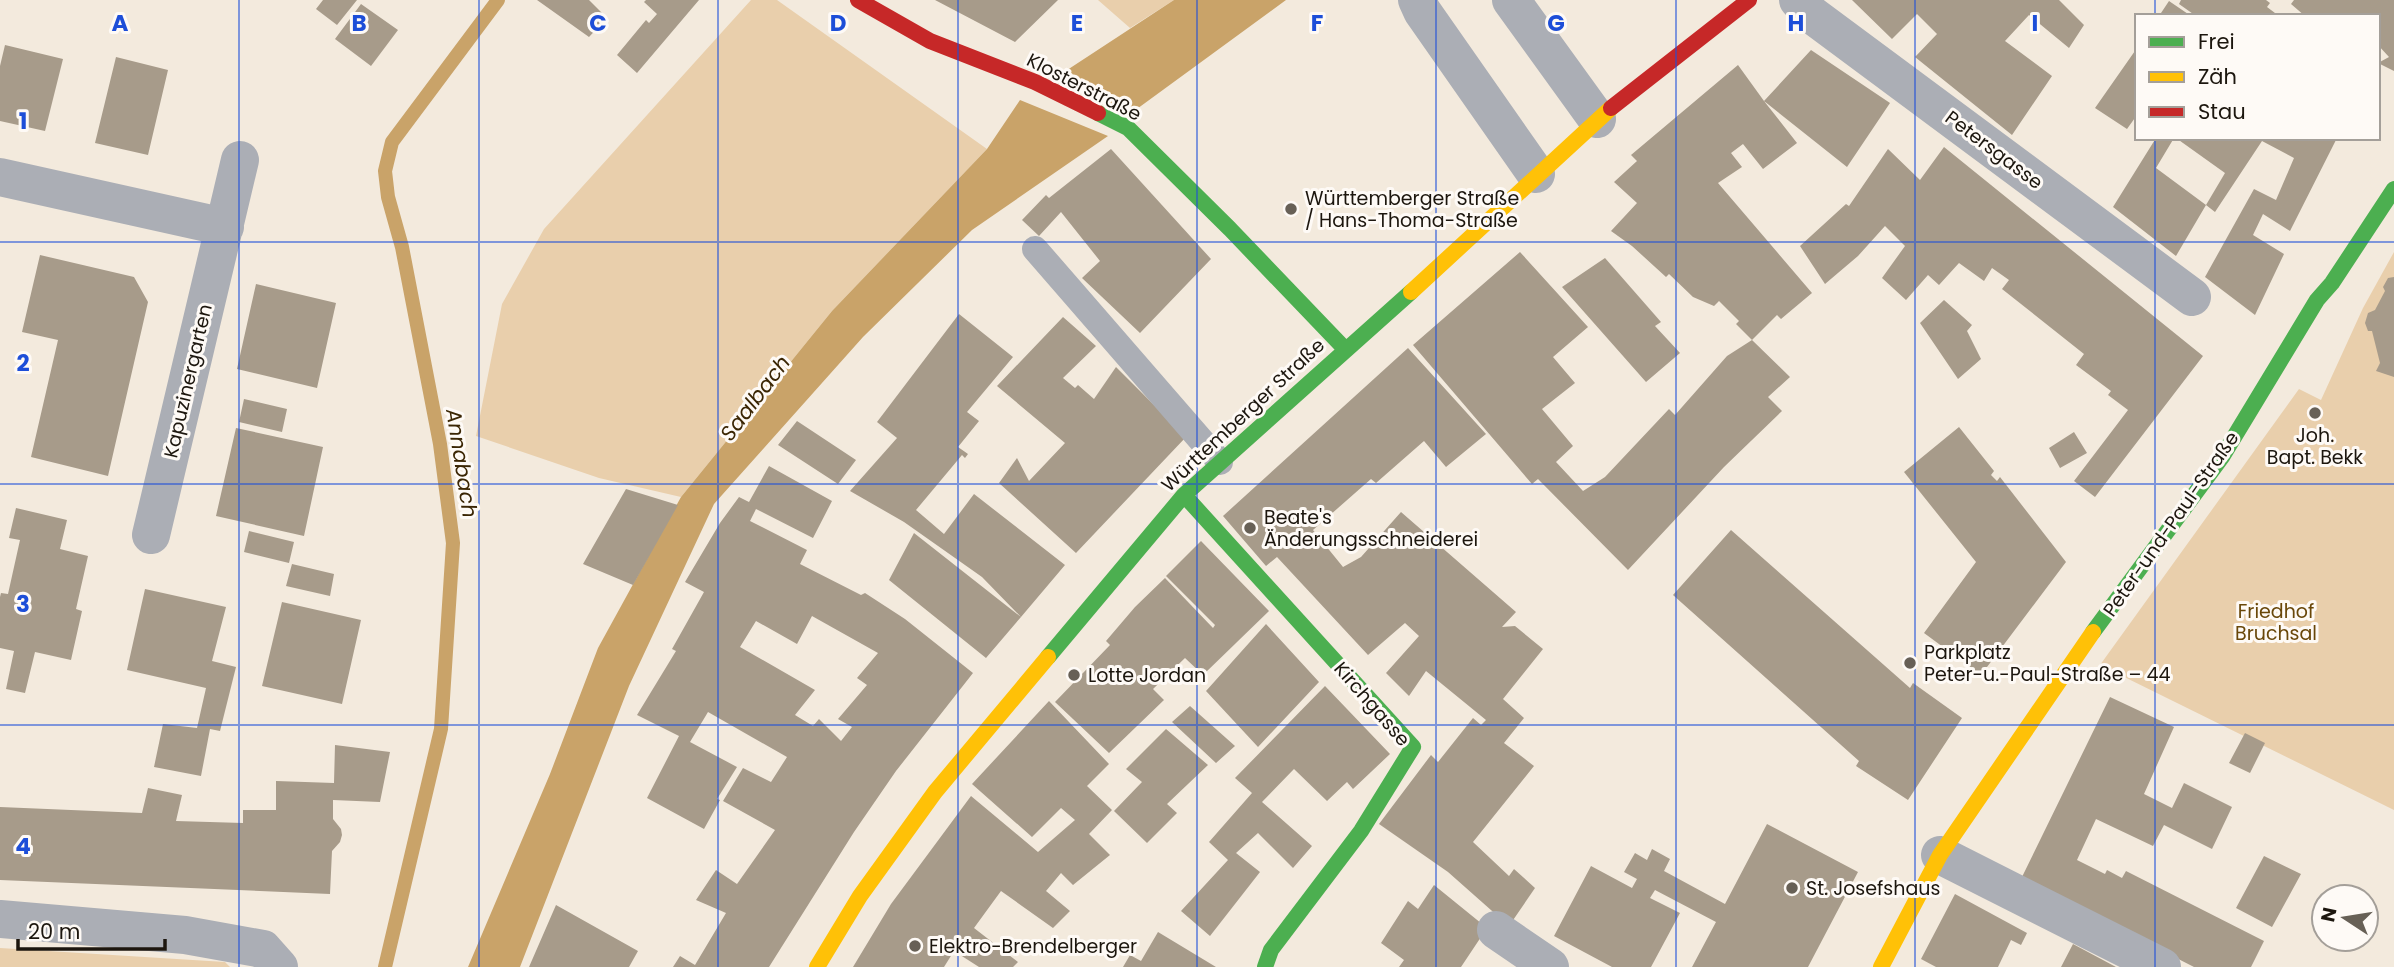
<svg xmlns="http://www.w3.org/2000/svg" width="2394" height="967" viewBox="0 0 2394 967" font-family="Poppins,sans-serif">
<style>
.green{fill:#e9cfac}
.water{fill:#c9a369}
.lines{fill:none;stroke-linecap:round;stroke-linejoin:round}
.stream{stroke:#c9a369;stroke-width:14}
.building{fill:#a79b8a;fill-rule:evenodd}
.lane{stroke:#abaeb5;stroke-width:26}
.street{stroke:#abaeb5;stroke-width:38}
.fast{stroke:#4caf50;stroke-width:16}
.slow{stroke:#ffc107;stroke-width:16}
.jam{stroke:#c62828;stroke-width:16}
.grid{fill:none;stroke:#1d4ed8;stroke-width:2;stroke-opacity:0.55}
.poi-dot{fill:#676056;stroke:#fefaf6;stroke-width:2.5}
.labels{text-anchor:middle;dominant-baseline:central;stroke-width:6;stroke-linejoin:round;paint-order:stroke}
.street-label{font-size:19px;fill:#1c160e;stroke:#fefaf6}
.poi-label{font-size:19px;fill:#1c160e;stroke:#fefaf6;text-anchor:start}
.park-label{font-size:19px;fill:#694709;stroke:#fefaf6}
.water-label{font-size:21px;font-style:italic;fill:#3b2604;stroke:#fefaf6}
.grid-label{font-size:23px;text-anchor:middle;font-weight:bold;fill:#1d4ed8;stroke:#fefaf6;stroke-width:6;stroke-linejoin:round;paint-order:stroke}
</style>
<rect width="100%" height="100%" fill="#f3eadd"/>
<path class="green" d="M751 0H777L987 149 832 311 681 497 599 478 476 436 502 304 544 229Z
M1098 0H1174L1130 28Z
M2394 252V810L2100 665 2299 389 2321 400 2363 308Z
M0 948 225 962 230 967H0Z"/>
<path class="water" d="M1174 0H1286L1130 114 1058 76Z
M1020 100 1108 136 972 230 863 337 714 504 629 686 520 967H468L550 774 598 648 681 497 832 311 987 149Z"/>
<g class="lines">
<path class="stream" d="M385 967 441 729 453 543 440 444 402 247 388 197 385 171 392 142 498 0"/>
</g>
<path class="building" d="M323 0H357L337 25 316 9Z
M537 0H589L607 18 589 37Z
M646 0H699L637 73 617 55 646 20 649 23 657 14 644 2Z
M935 0H1058L1015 42Z
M1852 0H2059L2084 25 2069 48 2029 15 2005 41 2052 76 2012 135 1915 57 1937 34 1917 14 1892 39Z
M2181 0H2266L2270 3 2267 7 2279 16H2196L2179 4Z
M2294 0H2394V71L2378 63 2389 57 2378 45V16H2305L2291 4Z
M2169 1 2191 16H2159Z
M361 4 398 30 371 66 335 39Z
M5 45 63 59 45 131 0 121V66Z
M2137 48V115L2127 129 2095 108Z
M1811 50 1890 103 1847 167 1764 101 1797 143 1763 169 1743 144 1731 153 1742 167 1718 183 1812 293 1781 319 1777 315 1752 340 1736 324 1739 321 1719 301 1714 306 1693 297 1669 274 1666 277 1632 246 1611 231 1637 203 1614 182 1637 161 1631 155 1738 65 1764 101Z
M116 57 168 70 148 155 95 143Z
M2156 138H2174L2156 168 2206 205 2176 256 2113 207Z
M2176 138H2337L2290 231 2263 214 2253 235 2284 254 2255 315 2205 277 2254 189 2276 200 2294 158 2262 141 2215 212 2206 205 2225 173Z
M1944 147 2203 356 2095 497 2074 481 2128 410 2108 395 2111 391 2076 365 2084 354 2002 289 2009 280 1992 268 1984 281 1959 263 1939 285 1928 275 1906 300 1882 278 1905 246 1885 226 1858 256 1825 284 1800 246 1846 204 1849 206 1888 149 1920 180Z
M1111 149 1211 259 1140 333 1082 278 1100 261 1061 212 1039 236 1022 220 1046 195 1049 198Z
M1520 252 1588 327 1553 357 1575 383 1542 409 1573 446 1556 462 1583 491 1605 477 1669 409 1675 415 1727 356 1752 340 1790 377 1768 397 1782 411 1724 467 1628 570 1538 479 1532 484 1413 345Z
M40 255 134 277 148 302 108 476 31 457 58 340 22 332Z
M1605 258 1661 322 1655 326 1680 353 1646 382 1562 287Z
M2394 277V377L2376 371 2380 363 2372 331H2368L2365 323 2368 313 2375 310 2385 291 2383 287 2388 278Z
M256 284 336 303 317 388 237 369Z
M1944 300 1972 325 1967 331 1981 359 1958 379 1920 323Z
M959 314 1013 357 967 412 979 421 958 447 968 454 965 458 962 455 916 510 944 534 974 494 1065 565 1021 617 982 577 904 522 850 491 897 438 877 422Z
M1063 317 1096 346 1063 378 1075 388 1078 385 1094 399 1116 367 1186 437 1076 553 999 483 1017 458 1029 481 1065 443 997 386Z
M1408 348 1486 434 1446 467 1424 441 1376 483 1371 479 1313 530 1343 567 1361 557 1401 512 1516 612 1502 627 1515 626 1543 649 1503 699 1524 718 1504 743 1534 766 1473 842 1509 876 1514 869 1535 888 1509 926 1448 872 1379 824 1431 755 1438 762 1473 718 1481 725 1486 720 1426 671 1409 696 1386 673 1419 636 1405 623 1368 655 1277 557 1266 566 1223 516Z
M244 399 287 409 282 432 239 422Z
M797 421 856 460 838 484 778 445Z
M1959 427 1994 471 1991 475 1997 481 2000 477 2066 562 1981 675 1924 633 1976 562 1904 472Z
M236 428 323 447 304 536 216 516Z
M2074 432 2087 453 2060 468 2049 448Z
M769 466 832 501 813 538 756 509 750 521 807 550 800 564 861 595 865 593 905 619 973 673 896 771 854 832 769 967H673L680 956 695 965 726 913 696 900 716 870 737 884 775 830 723 801 743 768 771 782 787 757 708 712 690 742 737 767 717 799 720 800 704 829 647 798 679 736 637 715 676 651 672 649 704 592 685 582 720 523 739 497 749 502ZM812 616 878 653 857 678 867 685 838 719 852 727 841 741 819 719 813 726 795 715 815 690 740 647 756 621 797 644Z
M626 489 678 505 633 585 583 564Z
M16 508 67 520 60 549 88 556 76 609 82 611 71 660 35 652 25 693 6 689 14 651 0 648V597L1 593 8 594 20 540 9 538Z
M1731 530 1910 688 1913 683 1962 718 1908 800 1856 766 1859 761 1673 595Z
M249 531 294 542 289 563 244 552Z
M914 533 1021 617 986 658 889 580Z
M1201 541 1269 611 1203 675 1185 658 1153 689 1164 700 1109 753 1055 702 1110 645 1106 641 1135 607 1165 578 1213 628 1215 625 1166 576Z
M292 564 334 574 330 596 286 586Z
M145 589 226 607 212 661 236 667 220 731 210 729 201 776 154 767 163 724 197 728 206 688 127 670Z
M282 602 361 620 342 704 262 686Z
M1266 624 1319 682 1258 747 1206 691Z
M1325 686 1390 754 1353 789 1347 782 1327 801 1294 769 1262 802 1312 846 1293 868 1258 833 1236 853 1260 872 1210 936 1181 911 1228 860 1209 842 1252 793 1235 778Z
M2110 697 2174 727 2144 794 2172 808 2184 783 2232 807 2212 849 2164 825 2153 846 2096 819 2077 860 2105 874 2107 870 2122 878 2126 871 2264 941 2251 967H2194L2021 879Z
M1049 701 1109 764 1087 786 1112 810 1089 834 1110 855 1073 885 1061 873 1046 891 1070 911 1053 928 1001 891 974 928 1018 962 1013 967H979L954 951 944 967H853L891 904 971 796 1038 852 1075 820 1061 808 1032 837 972 784Z
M1190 706 1235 746 1216 763 1172 722Z
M1166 729 1208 765 1167 804 1177 813 1147 843 1114 811 1142 782 1126 769Z
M2245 733 2265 743 2250 773 2229 763Z
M335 745 390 752 380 802 333 800V819L341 829 342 835 340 842 332 851 330 894 0 880V807L142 813 148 788 182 795 176 821 243 823V810H276V781L334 783Z
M1767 824 1858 872 1808 967H1692L1716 922 1655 890 1650 898 1680 913 1651 967H1612L1554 936 1591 866 1632 888 1637 879 1624 872 1635 853 1647 860 1652 849 1670 859 1664 871 1725 904Z
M2264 856 2301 874 2272 927 2236 908Z
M1434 885 1487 928 1461 967H1399L1404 960 1381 943 1408 901 1418 909Z
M1955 894 2027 933 2021 945 2011 940 1998 967H1936L1921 959Z
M556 905 638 951 629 967H529Z
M1158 932 1216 967H1123L1130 955 1141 961Z
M2073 944 2116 967H2061Z"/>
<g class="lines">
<path class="lane" d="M1035 249 1220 462"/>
<path class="street" d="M1417 0 1422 11 1536 174
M1511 0 1597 119
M1798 0 1812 15 2192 297
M0 177 225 227
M151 535 240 160
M1940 855 2162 967
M0 919 185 935 263 949 279 967
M1496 930 1550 967"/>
<path class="fast" d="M1098 113 1128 128 1230 229 1345 349
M1184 495 1413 747 1361 831 1271 950 1265 967
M2093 632 2222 457 2317 300 2332 283 2394 189
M1048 657 1184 495 1411 292"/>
<path class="slow" d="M1411 292 1611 108
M817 967 860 896 935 792 1048 657
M1881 967 1940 855 2093 632"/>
<path class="jam" d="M858 0 930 41 1035 82 1098 113
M1611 108 1749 0"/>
</g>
<path class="grid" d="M239 0V967M479 0V967M718 0V967M958 0V967M1197 0V967M1436 0V967M1676 0V967M1915 0V967M2155 0V16M2155 138V967M0 242H2394M0 484H2394M0 725H2394"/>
<g class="poi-dot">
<circle cx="1291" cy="209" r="7"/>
<circle cx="2315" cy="413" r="7"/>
<circle cx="1250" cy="528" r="7"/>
<circle cx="1910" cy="663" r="7"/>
<circle cx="1074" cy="675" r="7"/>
<circle cx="1792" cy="888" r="7"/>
<circle cx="915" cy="946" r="7"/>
</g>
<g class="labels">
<g class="street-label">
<text transform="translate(1084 87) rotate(27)">Klosterstraße</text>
<text transform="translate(1994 150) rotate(37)">Petersgasse</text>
<text transform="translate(188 381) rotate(-77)">Kapuzinergarten</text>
<text transform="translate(1243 415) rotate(-43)">Württemberger Straße</text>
<text transform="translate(2171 524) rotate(-55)">Peter-und-Paul-Straße</text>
<text transform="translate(1372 704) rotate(49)">Kirchgasse</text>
</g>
<g class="poi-label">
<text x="1305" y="198">Württemberger Straße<tspan x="1305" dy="22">/ Hans-Thoma-Straße</tspan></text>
<text x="2315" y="435" text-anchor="middle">Joh.<tspan x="2315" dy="22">Bapt. Bekk</tspan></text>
<text x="1264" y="517">Beate's<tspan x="1264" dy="22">Änderungsschneiderei</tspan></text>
<text x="1924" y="652">Parkplatz<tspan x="1924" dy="22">Peter-u.-Paul-Straße – 44</tspan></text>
<text x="1088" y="675">Lotte Jordan</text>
<text x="1806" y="888">St. Josefshaus</text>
<text x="929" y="946">Elektro-Brendelberger</text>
</g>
<g class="park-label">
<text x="2276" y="611">Friedhof<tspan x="2276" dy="22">Bruchsal</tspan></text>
</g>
<g class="water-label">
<text transform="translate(755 398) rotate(-53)">Saalbach</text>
<text transform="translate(462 463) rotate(81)">Annabach</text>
</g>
</g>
<g class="grid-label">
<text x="120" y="31">A</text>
<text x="359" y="31">B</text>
<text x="598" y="31">C</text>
<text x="838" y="31">D</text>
<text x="1077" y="31">E</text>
<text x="1317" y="31">F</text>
<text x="1556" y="31">G</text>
<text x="1796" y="31">H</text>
<text x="2035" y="31">I</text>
<text x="23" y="129">1</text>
<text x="23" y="371">2</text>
<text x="23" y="612">3</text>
<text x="23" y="854">4</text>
</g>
<rect x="2135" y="14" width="245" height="126" fill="#fefaf6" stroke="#a49f99" stroke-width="2"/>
<rect x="2149" y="37" width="35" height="10" fill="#4caf50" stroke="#a49f99" stroke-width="2"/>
<text x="2198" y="49" font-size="21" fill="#1c160e">Frei</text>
<rect x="2149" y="72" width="35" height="10" fill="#ffc107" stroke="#a49f99" stroke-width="2"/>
<text x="2198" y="84" font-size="21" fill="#1c160e">Zäh</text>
<rect x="2149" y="107" width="35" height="10" fill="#c62828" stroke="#a49f99" stroke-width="2"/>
<text x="2198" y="119" font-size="21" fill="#1c160e">Stau</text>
<g transform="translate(2345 918) rotate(282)"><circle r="33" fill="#fefaf6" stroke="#a49f99" stroke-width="2"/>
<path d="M0-5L12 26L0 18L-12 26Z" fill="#676056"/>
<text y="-10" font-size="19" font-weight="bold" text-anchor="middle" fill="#1c160e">N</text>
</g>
<path d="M18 939v10h147v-10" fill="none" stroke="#1c160e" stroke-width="3.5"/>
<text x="28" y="939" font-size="21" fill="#1c160e" stroke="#fefaf6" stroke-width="5" paint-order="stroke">20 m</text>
</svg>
